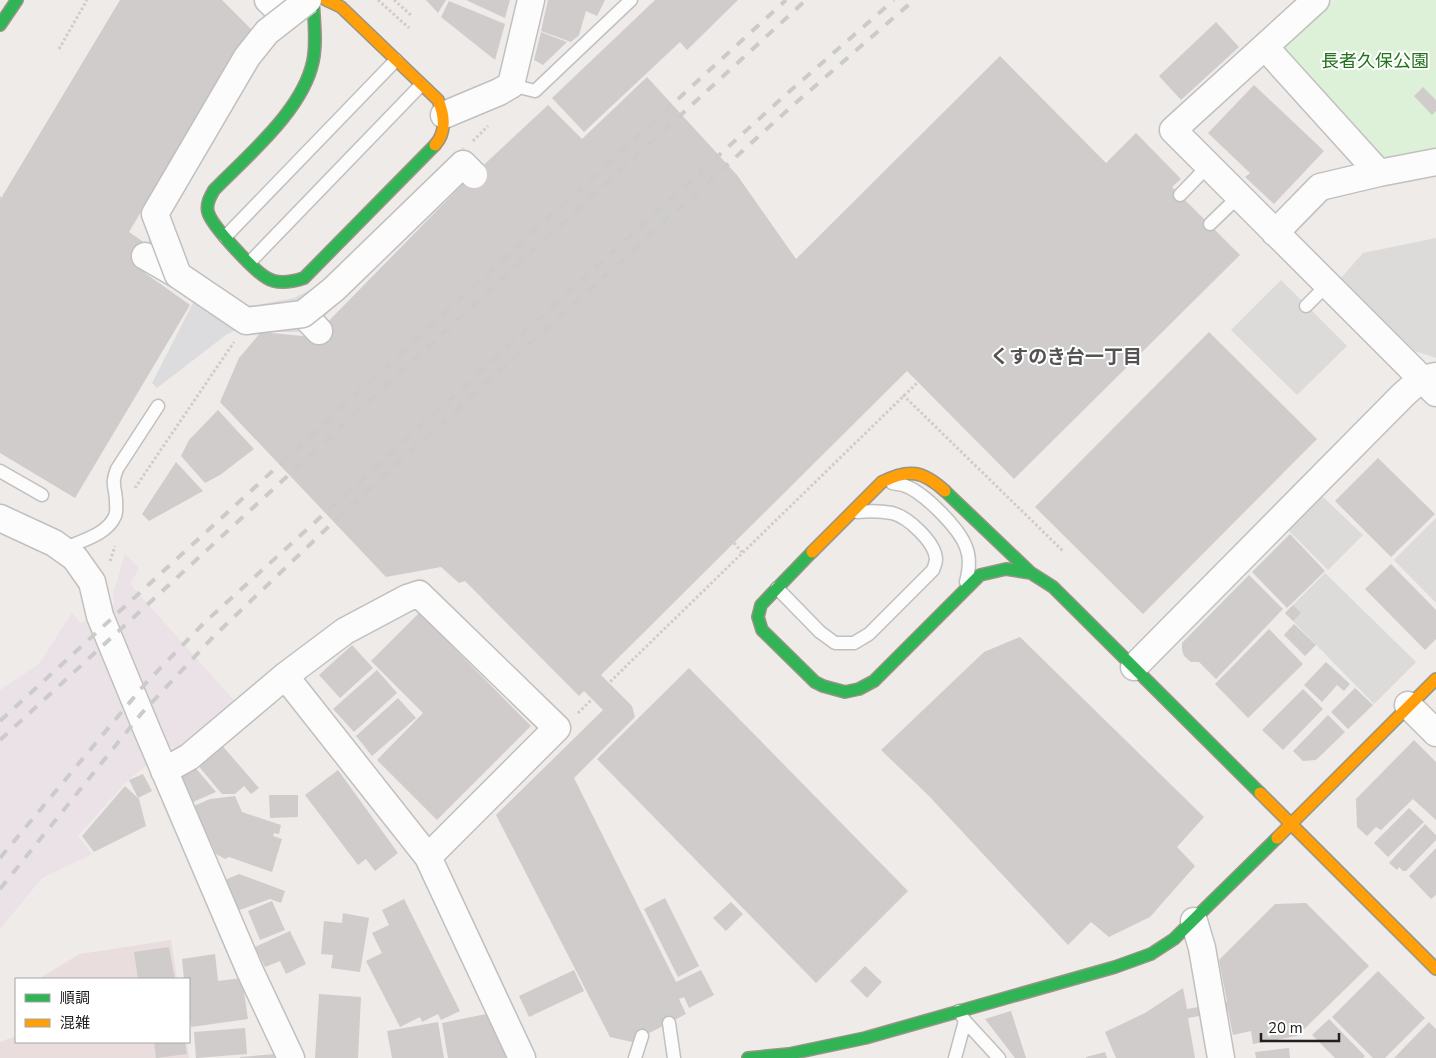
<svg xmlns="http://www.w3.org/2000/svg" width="1436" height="1058" viewBox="0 0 1436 1058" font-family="'Nunito Sans','Noto Sans JP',sans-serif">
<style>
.commercial{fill:#eaddde}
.industrial{fill:#ebe2e8}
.religious{fill:#dcdbda}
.park{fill:#ddf0d8}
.plaza{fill:#dcdcdf}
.building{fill:#cfcccb}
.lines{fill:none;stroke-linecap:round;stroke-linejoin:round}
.lane-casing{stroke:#c1c0bf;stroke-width:15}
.street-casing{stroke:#c1c0bf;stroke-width:29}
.fast-casing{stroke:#979483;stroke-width:14}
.slow-casing{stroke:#979483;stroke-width:14}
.path{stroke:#d6c9ca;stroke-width:3;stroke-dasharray:2.5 2.5;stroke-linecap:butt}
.lane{stroke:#fcfcfc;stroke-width:12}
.street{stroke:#fcfcfc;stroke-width:26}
.fast{stroke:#30b455;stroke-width:11}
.slow{stroke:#ff9f0a;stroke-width:11}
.rail{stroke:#cbcbca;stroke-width:4;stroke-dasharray:10 10;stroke-linecap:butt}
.street-bridge-casing{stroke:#c1c0bf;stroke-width:29;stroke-linecap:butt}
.street-bridge{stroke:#fcfcfc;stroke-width:26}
.labels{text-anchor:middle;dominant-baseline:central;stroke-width:4;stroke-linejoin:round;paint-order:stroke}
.park-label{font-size:18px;fill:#227319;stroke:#fff}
.neighbourhood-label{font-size:19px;font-weight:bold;fill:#535353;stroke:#fff}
</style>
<rect width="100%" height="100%" fill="#eeebe9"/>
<path class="commercial" d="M171 940 177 979H38L80 954Z
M16 1036V1042H187L189 1058H0V1042Z"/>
<path class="industrial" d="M125 554 139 568 130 584 237 704 181 751 169 746 124 784 78 836 92 854 42 878 0 929V690L39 664 72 613 80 623 100 616 114 604 113 594Z"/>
<path class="religious" d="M1436 238V358L1415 351 1340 279 1363 253Z
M1281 280 1347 346 1297 395 1231 330Z
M1321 495 1363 535 1328 570 1287 529Z
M1436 518V603L1394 560Z
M1325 573 1416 662 1374 704 1285 613Z"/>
<path class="park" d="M1334 0H1436V150L1382 160 1283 48Z"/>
<path class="plaza" d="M281 0 275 37 164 212 165 275 237 305H256L294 298 310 290 329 278 463 147 479 164 309 332H280L259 328H243L234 331 226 335 157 388 152 383 194 301 150 272 148 221 141 214 181 146Z"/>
<path class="building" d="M120 0H222L253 31 196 120 129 232 145 243V273L190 305 75 498 0 453V200Z
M426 0H446L438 13Z
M466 0H510L505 18Z
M548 0H605L597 16 586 11 579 35 571 42 541 31Z
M655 0H738L687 50 680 42 584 132 552 98Z
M449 1 505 24 495 60 441 17Z
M1216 22 1239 47 1181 100 1159 76Z
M541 32 567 42 543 65 534 60Z
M1000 56 1106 163 1136 133 1181 179 1172 187 1240 255 1014 479 907 371 601 675 632 706 635 717 574 778 676 982 701 970 714 995 689 1008 684 997 679 999 686 1014 632 1042 610 1037 496 815 603 710 584 691 579 696 465 581 459 583 441 567 386 577 220 402 239 358 261 332 313 337 459 188 548 105 582 139 647 77 737 175 796 259Z
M1254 85 1324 151 1274 204 1245 177 1250 173 1208 133Z
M1423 87 1436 100V111L1432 115 1414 96Z
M1209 332 1317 439 1143 614 1035 507Z
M218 410 254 449 220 475 205 483 181 456 189 440Z
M1378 458 1435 514 1391 557 1335 501Z
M176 462 203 491 149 521 142 514Z
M1290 534 1325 571 1287 608 1252 572Z
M1391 564 1436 610V639L1425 650 1365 589Z
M1249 575 1283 609 1216 679 1199 662H1191L1184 656 1182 650V643Z
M1293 605 1301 613 1293 621 1285 613Z
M419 613 531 726 437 820 377 760 423 713 371 661Z
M1294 624 1316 645 1305 656 1284 635Z
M1269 629 1303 664 1248 718 1215 684Z
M1020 637 1204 817 1177 847 1195 866 1150 917 1109 937 1091 922 1068 945 928 795 881 750 984 652Z
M352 645 373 668 340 698 319 675Z
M1326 662 1350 684 1344 691 1337 685 1322 702 1304 685Z
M689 668 908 891 816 983 597 759Z
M377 670 397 693 354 732 333 709Z
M1355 688 1373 705 1348 729 1331 712Z
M1303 689 1323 709 1283 750 1262 730Z
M398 698 416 718 372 756 356 736Z
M1328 715 1345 732 1316 760 1303 761 1293 751Z
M1414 740 1436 762V820L1413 799 1381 830 1376 827 1367 836 1357 827 1356 799Z
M220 743 259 788 251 794 244 786 235 794H222L196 763Z
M193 765 216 792 193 802 181 776Z
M338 770 398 853 375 871 366 859 358 865 305 795Z
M143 774 152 791 138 798 129 780Z
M125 786 139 799 146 826 94 852 82 836Z
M269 795H298V817L270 818Z
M235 796 242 812 281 825 279 834 274 833 273 836 282 839 272 872 229 857 225 859 216 854 194 806 210 799Z
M1409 808 1424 822 1388 857 1374 843Z
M1425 824 1436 835V840L1406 871H1403L1399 867 1397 870 1389 863Z
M1436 848V895L1431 899 1409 876Z
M239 874 285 891 281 903 270 899 237 911 225 880Z
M665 898 699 966 678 977 644 909Z
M404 899 460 1011 441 1020 438 1014 422 1022 420 1017 400 1027 366 961 382 953 372 933 389 925 382 910Z
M272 901 285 930 260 940 248 911Z
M731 902 743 914 726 931 713 918Z
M1306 903 1369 966 1297 1036 1253 1044 1251 1031 1233 1035 1228 1011 1188 1018 1195 1058H1116L1105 1032 1145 1013 1183 988 1187 1009 1227 1002 1219 960 1275 904Z
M343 913 369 918 360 972 331 968 333 955 321 954 324 921 342 923Z
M290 931 306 964 286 974 280 961 265 967 255 947Z
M169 947 175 979H138L134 952Z
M215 954 218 981 242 978 248 1019 191 1027 189 1010V979H184L182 959Z
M865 966 882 982 867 998 850 981Z
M574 970 584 991 529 1017 519 996Z
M1378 971 1425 1018 1385 1058H1373L1332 1017Z
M319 994 361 997 358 1058H315Z
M1011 1011 1026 1058H1015L985 1019Z
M486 1014 509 1052 507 1058H448L442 1023Z
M1329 1019 1365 1056 1363 1058H1335L1312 1035Z
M438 1022 444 1058H392L387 1031Z
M1429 1022 1436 1029V1058H1394Z
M245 1028 247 1054 196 1058 194 1032Z
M154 1042H185L187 1054 156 1058Z
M1289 1048 1290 1058H1256L1255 1052Z
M1105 1052 1107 1058H1086V1057Z
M276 1054 277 1058H240V1057Z"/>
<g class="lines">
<defs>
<path id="lane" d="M511 85 535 91 631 0
M1180 195 1208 166
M1210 224 1239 196
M225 237 396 60
M250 262 421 85
M1306 306 1327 285
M0 471 42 495
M892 483C895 484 900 484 903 485 923 491 959 528 966 547 971 559 969 571 966 582
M63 549C80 541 107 535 115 516 117 512 116 504 116 500 115 485 111 485 117 469L158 406
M777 588 820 632 835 643H854L869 634 933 570C934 567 936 563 936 559 935 542 908 517 892 513 881 511 868 511 857 512
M959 1011 965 1021 999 1058
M669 1023 674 1058
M635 1058 642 1036
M955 1058 965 1021"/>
<path id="street" d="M268 0 286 17
M1316 0 1173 130 1436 393
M1265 47 1379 173
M444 115 499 92 511 85 531 0
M1275 233 1320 187 1379 173 1436 162
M145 256 178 275
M303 314 319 331
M0 518 54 543 75 558 92 582 100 616 147 730 250 971 291 1058
M1134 667 1403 395 1421 379 1436 376
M285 676 428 857 522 1058
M1408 705 1436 733
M164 771 189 757 285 676 345 631 407 598 419 594 557 728 428 857
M1194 921 1202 948 1221 1058"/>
<path id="fast" d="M313 0C314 20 317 42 313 61 303 110 248 155 214 190 210 197 206 204 208 212 211 225 254 271 267 278 278 285 292 282 304 278L435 145
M0 25 17 0
M945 491 1031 573 1053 587 1260 793
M812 552 761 605 758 617 762 630 815 682 823 686 845 692 859 689 874 681 980 575 1006 569 1031 573
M748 1058 789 1054 865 1038 1115 967 1151 954 1174 939 1277 838"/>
<path id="slow" d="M326 0 341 7 438 100C444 114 447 132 435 145
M812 552 882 482C909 468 923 471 945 491
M1260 793 1436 969
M1277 838 1436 679"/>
</defs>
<use href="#lane" class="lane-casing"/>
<use href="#street" class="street-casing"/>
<use href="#fast" class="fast-casing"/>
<use href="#slow" class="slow-casing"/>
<path class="path" d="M378 0 409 28
M394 0 412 16
M59 49 87 0
M473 141 488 126
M0 198H1
M903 395 1063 551
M135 488 234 342
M734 543 742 552
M110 561 115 546
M578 713 918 382"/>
<use href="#lane" class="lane"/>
<use href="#street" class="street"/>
<use href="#fast" class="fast"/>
<use href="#slow" class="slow"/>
<path class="rail" d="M0 721 786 0
M0 740 806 0
M0 858 145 684 205 622 782 98 894 0
M0 889 141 714 214 636 345 511 791 107 914 0"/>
<defs>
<path id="street-bridge" d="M308 0 267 32 247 57 155 214 178 275 246 321 303 314 334 289 463 164 474 175"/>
</defs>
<use href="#street-bridge" class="street-bridge-casing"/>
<use href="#street-bridge" class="street-bridge"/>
</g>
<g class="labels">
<g class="park-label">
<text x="1375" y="61">長者久保公園</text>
</g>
<g class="neighbourhood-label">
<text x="1066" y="357">くすのき台一丁目</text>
</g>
</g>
<rect x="15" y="978" width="175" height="65" fill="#ffffff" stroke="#a6a6a6"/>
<rect x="25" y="994" width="25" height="8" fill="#30b455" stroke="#a6a6a6"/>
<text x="60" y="1003" font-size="15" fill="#202020">順調</text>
<rect x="25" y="1019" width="25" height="8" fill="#ff9f0a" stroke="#a6a6a6"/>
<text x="60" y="1028" font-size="15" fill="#202020">混雑</text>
<path d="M1261 1033v8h78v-8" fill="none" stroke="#202020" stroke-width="2.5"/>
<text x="1268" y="1033" font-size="15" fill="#202020" stroke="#ffffff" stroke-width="4" paint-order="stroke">20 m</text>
</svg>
